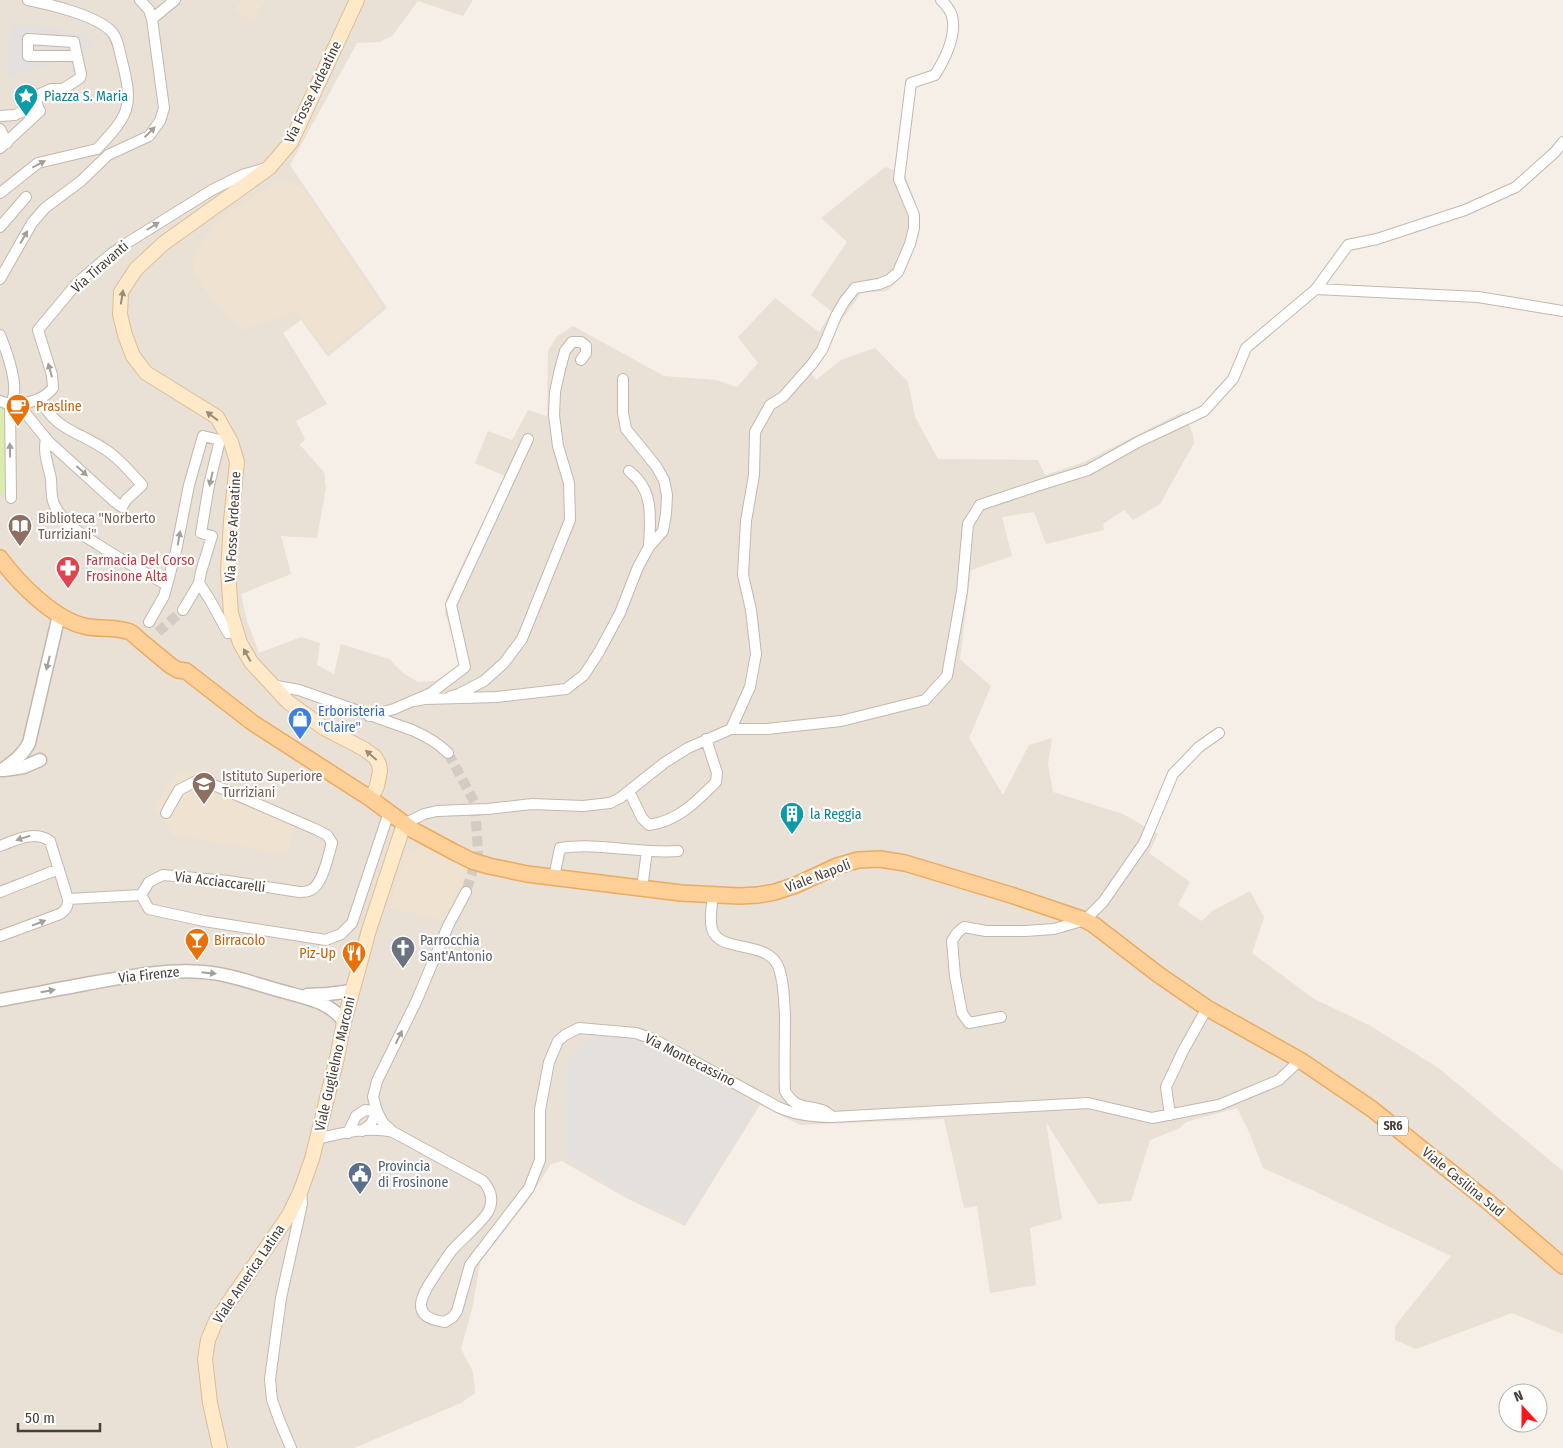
<svg xmlns="http://www.w3.org/2000/svg" width="1563" height="1448" viewBox="0 0 1563 1448" font-family="'Fira Sans Condensed',sans-serif">
<style>
.residential{fill:#e9e0d6}
.education{fill:#efe2d1}
.green{fill:#daecae}
.parking{fill:#e3e0dd}
.lines{fill:none;stroke-linecap:round;stroke-linejoin:round}
.minor-tunnel{stroke:#d3ccc4;stroke-width:10;stroke-dasharray:10 5;stroke-linecap:butt}
.minor-casing{stroke:#c4b8ad;stroke-width:12}
.tertiary-casing{stroke:#c4b8ad;stroke-width:15}
.secondary-casing{stroke:#dbbe97;stroke-width:16}
.primary-casing{stroke:#ecab5f;stroke-width:18}
.minor{stroke:#fff;stroke-width:10}
.tertiary{stroke:#fff;stroke-width:12}
.secondary{stroke:#ffe9c8;stroke-width:14}
.primary{stroke:#ffd097;stroke-width:15}
.oneway{fill:#a49f9a}
.oneway2{fill:#9b8c78}
.labels{text-anchor:middle;dominant-baseline:central;stroke-width:4.5;stroke-linejoin:round;paint-order:stroke}
.shield{fill:#fff;stroke:#807972;stroke-width:1}
.shield-label{font-size:12px;font-weight:bold;fill:#493f36}
.street-label{font-size:14px;fill:#493f36;stroke:#fff}
.culture-label{font-size:14px;fill:#0d838f;stroke:#fff;text-anchor:start}
.food-label{font-size:14px;fill:#c56008;stroke:#fff;text-anchor:start}
.education-label{font-size:14px;fill:#785e54;stroke:#fff;text-anchor:start}
.health-label{font-size:14px;fill:#be3a42;stroke:#fff;text-anchor:start}
.shop-label{font-size:14px;fill:#366cbe;stroke:#fff;text-anchor:start}
.worship-label{font-size:14px;fill:#5b616d;stroke:#fff;text-anchor:start}
.service-label{font-size:14px;fill:#4e5e75;stroke:#fff;text-anchor:start}
</style>
<rect width="100%" height="100%" fill="#f5efe8"/>
<path class="residential" d="M0 0H473L463 16 418 1 392 36 379 42 357 43 290 165 387 308 328 357 301 320 283 333 327 404 296 421 305 439 300 445 324 472 326 488 317 538 281 536 291 574 241 594 247 621 259 653 301 637 320 643 317 665 334 674 341 644 389 659 403 673 418 682 434 681 453 671 458 665 459 658 445 613 446 598 505 476 475 463 488 431 512 440 528 410 547 416 548 351 556 337 573 326 664 376 716 380 737 387 758 363 738 337 775 298 819 332 832 312 811 295 847 242 821 218 885 167 905 174 916 204 919 234 905 272 887 291 861 293 834 331 811 373 816 380 841 360 875 348 908 382 915 417 938 459 1038 460 1045 475 1084 462 1184 411 1193 435 1194 443 1160 504 1133 520 1124 510 1103 524 1104 530 1046 544 1034 512 1002 517 1012 556 971 570 960 659 991 686 969 738 1003 795 1029 745 1052 738 1048 764 1053 792 1123 814 1158 834 1149 853 1190 882 1178 905 1202 921 1212 911 1250 891 1264 917 1252 953 1314 999 1369 1025 1437 1067 1563 1171V1334L1512 1313 1416 1349 1395 1340V1326L1451 1256 1312 1190 1263 1168 1250 1134 1237 1108 1186 1122 1180 1128 1150 1140 1131 1201 1098 1204 1046 1122 1062 1219 1030 1228 1036 1285 990 1293 977 1206 964 1208 944 1119 800 1125 760 1105 685 1226 626 1198 562 1161 551 1164 527 1202 480 1262 473 1305 461 1349 473 1372 475 1393 461 1403 354 1448H0Z"/>
<path class="education" d="M241 0 247 1 266 0 252 21 235 9Z
M278 180 291 182 303 188 383 307 329 352 295 312 240 331 206 291 194 274 192 261 214 223Z
M193 770 297 818 288 854 173 835 155 808 171 781 180 773Z
M430 842 473 865 462 895 446 921 390 908 405 853Z"/>
<path class="green" d="M0 405 3 406 5 416 6 488 0 496Z"/>
<path class="parking" d="M12 25 52 28 84 34 94 46 82 53 87 69 73 72 69 59 8 77 7 60Z
M597 1033 647 1041 708 1076 756 1107 686 1222 627 1194 567 1158V1063Z"/>
<g class="lines">
<path class="minor-tunnel" d="M158 632 183 610
M448 753 475 803 478 853 466 892"/>
<defs>
<path id="minor" d="M28 0C49 4 94 15 110 30 118 37 119 50 122 61 134 107 129 115 97 149
M152 19 175 0
M38 109 37 101 40 94 51 89H63L80 78 81 74 74 42 28 39V56H77
M0 116 15 115 35 105 40 111 0 148
M0 129 7 143
M0 193 38 163 97 149
M0 227 26 197
M0 279 32 223 45 208 81 181 108 155 149 136 160 121 164 108 152 19 149 10 140 0
M1316 289 1478 297 1563 311
M0 335C6 349 16 378 14 393 14 397 12 400 10 404L11 498
M0 401 22 409 49 442 115 502 122 507 126 500 142 485C131 473 120 459 106 450 79 431 55 431 40 398
M10 404C25 404 43 401 53 388L52 375 38 330 78 282 111 254 127 243 212 190 242 175 266 168
M46 438C43 455 48 463 51 479 52 488 50 498 55 506 64 524 81 534 97 544 120 559 143 572 167 585
M629 471C655 491 650 518 649 547
M183 610 199 583
M149 622 164 596 176 551 189 485 203 436 220 440 209 485 201 533 212 536 201 572 199 583 210 600 228 633 236 630
M271 685 299 690 412 730C426 736 437 742 448 753
M451 696 459 694 484 681 504 663 522 639 570 520 569 483 558 446 554 415 555 392 560 369 565 351 572 342H581L586 346V353L581 360
M414 701 425 699 497 697 566 689 584 675 599 652 620 613 638 567 649 547 663 531 666 514 667 495 664 480 656 466 626 429 623 413V379
M369 716 394 709 431 693 465 667 451 605 528 439
M731 729 750 687 756 654 751 610 743 575 746 521 754 475 755 432 770 405 783 397 812 364 822 350 836 316 844 302 855 288 879 284 889 280 898 272 910 244 914 228V215L899 179 911 83 935 75C945 59 957 36 952 16 950 9 945 4 941 0
M629 791 642 818 649 825C678 821 696 802 716 782L717 773 706 739
M166 813 179 790 200 779 315 829 327 835 332 843C328 856 323 884 311 890 307 892 303 892 299 892L228 881 163 875 149 882 141 895 149 909 204 921 326 940 341 934 352 923 389 812
M404 824 424 814 437 811 487 809 532 804 583 806 610 803 620 798 664 763 688 748 731 729H767L841 721 925 700 947 676 962 591 968 524 980 505 1046 483 1088 470 1140 441 1204 411 1233 379 1246 348 1316 289 1348 245 1377 239 1465 210 1516 187 1555 152 1563 142
M0 846C16 840 34 830 50 841L68 899 141 895
M554 877 560 848C599 842 638 854 678 851
M642 888 647 851
M0 892 59 869
M713 895C712 906 709 918 712 929 718 953 767 940 778 966 784 981 784 999 785 1015 785 1040 784 1066 785 1091 799 1116 816 1100 832 1117
M0 936 60 914C66 910 68 907 68 899
M1001 1017 969 1023 962 1013 955 976 952 941 957 933 964 927 986 931H1025L1054 929 1085 920 1103 902 1144 843 1173 774 1199 747 1219 733
M1170 1115 1166 1087 1183 1051 1207 1008
M362 1131 371 1124 377 1111 373 1097 377 1081 416 1002 448 926 466 892
M348 1133 356 1116 365 1110 377 1111 383 1123 393 1132
M317 1139C341 1133 369 1126 393 1132L483 1181C490 1189 494 1199 489 1210 485 1220 464 1237 455 1247 448 1254 443 1264 437 1272 423 1293 406 1317 445 1322L453 1317 457 1311 470 1265 529 1188 540 1160V1110L549 1062 558 1041 565 1035 579 1028 636 1033 653 1039 778 1107C795 1115 812 1117 832 1117L1088 1103 1152 1118 1219 1105 1279 1080 1300 1060
M291 1448 280 1422 272 1400 270 1379 281 1298 302 1204 301 1191"/>
<path id="tertiary" d="M2 770C13 762 23 755 29 743L59 615
M4 770 24 767 40 760
M307 995 328 994 352 991
M0 1000C29 995 58 989 86 984 125 977 164 969 203 972 231 974 258 985 285 992 306 998 331 1002 344 1022"/>
<path id="secondary" d="M357 0 291 142 269 168 164 243 136 269 121 292 120 314 125 335 133 356 146 373 217 417 231 442 237 462 231 521 228 572 231 613 240 643 251 662 288 702 324 728 364 749 375 757 379 764 380 771 377 786 371 799
M220 1448 210 1403 205 1359 208 1340 216 1321 289 1215 301 1190 312 1159 337 1058 344 1022 369 930 404 824"/>
<path id="primary" d="M0 558C18 583 54 619 84 626 99 630 116 626 130 632 134 634 138 639 142 642 152 650 161 658 171 666L178 670 186 671 253 723 371 799 413 830 454 852 472 861 489 866 527 874 681 893 739 896 758 895 775 892 796 885 837 866 858 860 880 859 905 863 1011 895 1085 920 1094 925 1159 975 1207 1008 1300 1060 1372 1109 1486 1200 1563 1266"/>
</defs>
<use href="#minor" class="minor-casing"/>
<use href="#tertiary" class="tertiary-casing"/>
<use href="#secondary" class="secondary-casing"/>
<use href="#primary" class="primary-casing"/>
<use href="#minor" class="minor"/>
<use href="#tertiary" class="tertiary"/>
<use href="#secondary" class="secondary"/>
<use href="#primary" class="primary"/>
</g>
<defs><path id="oneway-solid" d="M-6-.8H1V-3.2L6.5 0L1 3.2V.8H-6Z" transform="scale(1.25)"/></defs>
<g class="oneway">
<use href="#oneway-solid" transform="translate(150 132) rotate(-44)"/>
<use href="#oneway-solid" transform="translate(39 164) rotate(-28)"/>
<use href="#oneway-solid" transform="translate(153 226) rotate(-32)"/>
<use href="#oneway-solid" transform="translate(24 237) rotate(-60)"/>
<use href="#oneway-solid" transform="translate(50 370) rotate(-105)"/>
<use href="#oneway-solid" transform="translate(10 450) rotate(-91)"/>
<use href="#oneway-solid" transform="translate(82 471) rotate(42)"/>
<use href="#oneway-solid" transform="translate(211 479) rotate(103)"/>
<use href="#oneway-solid" transform="translate(179 538) rotate(-80)"/>
<use href="#oneway-solid" transform="translate(48 663) rotate(104)"/>
<use href="#oneway-solid" transform="translate(23 838) rotate(163)"/>
<use href="#oneway-solid" transform="translate(39 923) rotate(-21)"/>
<use href="#oneway-solid" transform="translate(209 973) rotate(6)"/>
<use href="#oneway-solid" transform="translate(48 991) rotate(-10)"/>
<use href="#oneway-solid" transform="translate(399 1037) rotate(-64)"/>
</g>
<g class="oneway2">
<use href="#oneway-solid" transform="translate(122 297) rotate(-81)"/>
<use href="#oneway-solid" transform="translate(212 416) rotate(-143)"/>
<use href="#oneway-solid" transform="translate(247 655) rotate(-119)"/>
<use href="#oneway-solid" transform="translate(371 755) rotate(-139)"/>
</g>
<defs>
<symbol id="sight-pin" viewBox="-11 -11 22 30"><path d="M0 17L-7.5 6A9.5 9.5 0 1 1 7.5 6Z" fill="#0f9aa8" stroke="#fff"/><path d="M0-6L1.8-2.2L6-1.7L2.9 1.2L3.7 5.4L0 3.3L-3.7 5.4L-2.9 1.2L-6-1.7L-1.8-2.2Z" fill="#fff"/></symbol>
<symbol id="cafe-pin" viewBox="-11 -11 22 30"><path d="M0 17L-7.5 6A9.5 9.5 0 1 1 7.5 6Z" fill="#e8710a" stroke="#fff"/><path d="M-5.5-4.5H6V0H3Q3 3.5 0 3.5H-2.5Q-5.5 3.5-5.5 0ZM3-3.2v2h1.7v-2ZM-6 4.5H4V6H-6Z" fill="#fff"/></symbol>
<symbol id="library-pin" viewBox="-11 -11 22 30"><path d="M0 17L-7.5 6A9.5 9.5 0 1 1 7.5 6Z" fill="#8d6e63" stroke="#fff"/><path d="M-6-4Q-3-5.5-.7-3.5V5Q-3 3-6 4ZM6-4Q3-5.5 .7-3.5V5Q3 3 6 4Z" fill="#fff"/></symbol>
<symbol id="pharmacy-pin" viewBox="-11 -11 22 30"><path d="M0 17L-7.5 6A9.5 9.5 0 1 1 7.5 6Z" fill="#e0444e" stroke="#fff"/><path d="M-2-6h4v4h4v4h-4v4h-4v-4h-4v-4h4Z" fill="#fff"/></symbol>
<symbol id="shop-pin" viewBox="-11 -11 22 30"><path d="M0 17L-7.5 6A9.5 9.5 0 1 1 7.5 6Z" fill="#3f7fe0" stroke="#fff"/><path d="M-5-2.5h2.3a2.7 3.5 0 0 1 5.4 0H5L5.5 6h-11ZM-1.5-2.5h3a1.5 2.3 0 0 0-3 0Z" fill="#fff"/></symbol>
<symbol id="school-pin" viewBox="-11 -11 22 30"><path d="M0 17L-7.5 6A9.5 9.5 0 1 1 7.5 6Z" fill="#8d6e63" stroke="#fff"/><path d="M0-5L7-2L0 1L-7-2ZM-4 1L0 2.5L4 1V4Q0 6-4 4Z" fill="#fff"/></symbol>
<symbol id="building-pin" viewBox="-11 -11 22 30"><path d="M0 17L-7.5 6A9.5 9.5 0 1 1 7.5 6Z" fill="#0f9aa8" stroke="#fff"/><path d="M-4-6H4V6H1V3H-1V6H-4ZM-2.5-4.3h1.7v1.8h-1.7ZM.8-4.3h1.7v1.8H.8ZM-2.5-1h1.7V.8h-1.7ZM.8-1h1.7V.8H.8Z" fill="#fff"/></symbol>
<symbol id="bar-pin" viewBox="-11 -11 22 30"><path d="M0 17L-7.5 6A9.5 9.5 0 1 1 7.5 6Z" fill="#e8710a" stroke="#fff"/><path d="M-6-5H6L.8 .8V4.5H3.5V6h-7V4.5H-.8V.8Z" fill="#fff"/></symbol>
<symbol id="church-pin" viewBox="-11 -11 22 30"><path d="M0 17L-7.5 6A9.5 9.5 0 1 1 7.5 6Z" fill="#6b7280" stroke="#fff"/><path d="M-1.2-6h2.4v3.5h3.3v2.4h-3.3V6h-2.4V-.1h-3.3v-2.4h3.3Z" fill="#fff"/></symbol>
<symbol id="restaurant-pin" viewBox="-11 -11 22 30"><path d="M0 17L-7.5 6A9.5 9.5 0 1 1 7.5 6Z" fill="#e8710a" stroke="#fff"/><path d="M-5-6h1v4h1v-4h1v4h1v-4h1v5L-1.5 .5V6h-2V.5L-5-1ZM5-6V6H3V1.5H1.5Q1.5-4 5-6Z" fill="#fff"/></symbol>
<symbol id="civic-pin" viewBox="-11 -11 22 30"><path d="M0 17L-7.5 6A9.5 9.5 0 1 1 7.5 6Z" fill="#5c6f8a" stroke="#fff"/><path d="M-.6-6.5H3V-4.5H.6V-3L4-1V1h2V6H-6V1h2V-1L-.6-3ZM-1.2 2.5V6h2.4V2.5Z" fill="#fff"/></symbol>
</defs>
<g fill-rule="evenodd">
<use href="#sight-pin" x="12" y="82" width="28" height="38"/>
<use href="#cafe-pin" x="4" y="392" width="28" height="38"/>
<use href="#library-pin" x="6" y="512" width="28" height="38"/>
<use href="#pharmacy-pin" x="54" y="554" width="28" height="38"/>
<use href="#shop-pin" x="286" y="705" width="28" height="38"/>
<use href="#school-pin" x="190" y="770" width="28" height="38"/>
<use href="#building-pin" x="778" y="800" width="28" height="38"/>
<use href="#bar-pin" x="183" y="926" width="28" height="38"/>
<use href="#church-pin" x="389" y="934" width="28" height="38"/>
<use href="#restaurant-pin" x="340" y="939" width="28" height="38"/>
<use href="#civic-pin" x="346" y="1160" width="28" height="38"/>
</g>
<g class="labels">
<rect class="shield" x="1378" y="1116.5" width="30" height="19" rx="4"/>
<g class="shield-label">
<text x="1393" y="1126">SR6</text>
</g>
<g class="street-label">
<text transform="translate(313 92) rotate(-64)">Via Fosse Ardeatine</text>
<text transform="translate(100 267) rotate(-41)">Via Tiravanti</text>
<text transform="translate(233 527) rotate(-87)">Via Fosse Ardeatine</text>
<text transform="translate(818 876) rotate(-21)">Viale Napoli</text>
<text transform="translate(220 882) rotate(7)">Via Acciaccarelli</text>
<text transform="translate(149 975) rotate(-6)">Via Firenze</text>
<text transform="translate(690 1060) rotate(27)">Via Montecassino</text>
<text transform="translate(335 1064) rotate(-77)">Viale Guglielmo Marconi</text>
<text transform="translate(1463 1182) rotate(39)">Viale Casilina Sud</text>
<text transform="translate(249 1274) rotate(-56)">Viale America Latina</text>
</g>
<g class="culture-label">
<text x="44" y="96">Piazza S. Maria</text>
<text x="810" y="814">la Reggia</text>
</g>
<g class="food-label">
<text x="36" y="406">Prasline</text>
<text x="214" y="940">Birracolo</text>
<text x="336" y="953" text-anchor="end">Piz-Up</text>
</g>
<g class="education-label">
<text x="38" y="518">Biblioteca "Norberto<tspan x="38" dy="16">Turriziani"</tspan></text>
<text x="222" y="776">Istituto Superiore<tspan x="222" dy="16">Turriziani</tspan></text>
</g>
<g class="health-label">
<text x="86" y="560">Farmacia Del Corso<tspan x="86" dy="16">Frosinone Alta</tspan></text>
</g>
<g class="shop-label">
<text x="318" y="711">Erboristeria<tspan x="318" dy="16">"Claire"</tspan></text>
</g>
<g class="worship-label">
<text x="420" y="940">Parrocchia<tspan x="420" dy="16">Sant'Antonio</tspan></text>
</g>
<g class="service-label">
<text x="378" y="1166">Provincia<tspan x="378" dy="16">di Frosinone</tspan></text>
</g>
</g>
<g transform="translate(1523 1408) rotate(339)"><circle r="24" fill="#ffffff" stroke="#b6b2af"/>
<path d="M0-4L9 19L0 12L-9 19Z" fill="#ff1518"/>
<text y="-8" font-size="14" font-weight="bold" text-anchor="middle" fill="#493f36">N</text>
</g>
<path d="M18 1423v8h82v-8" fill="none" stroke="#493f36" stroke-width="2.5"/>
<text x="25" y="1423" font-size="15" fill="#493f36" stroke="#ffffff" stroke-width="4" paint-order="stroke">50 m</text>
</svg>
